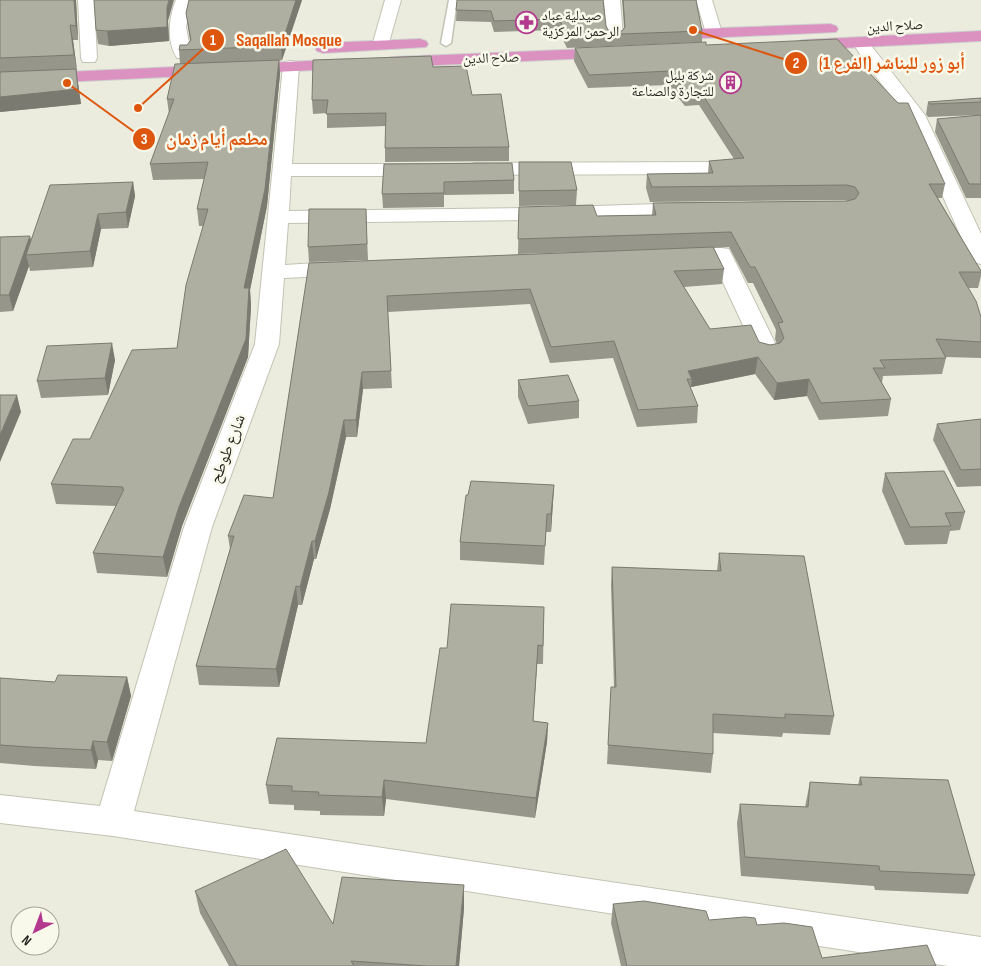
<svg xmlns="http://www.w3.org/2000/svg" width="981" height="966" viewBox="0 0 981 966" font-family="'Sofia Sans Condensed','Noto Naskh Arabic',sans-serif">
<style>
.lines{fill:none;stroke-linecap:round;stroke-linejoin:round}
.service-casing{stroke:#c2c3b4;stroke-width:3}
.minor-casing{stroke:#c2c3b4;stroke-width:2}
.trunk-casing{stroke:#cfcfce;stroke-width:2}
.service{fill:#fff;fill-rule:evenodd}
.minor{fill:#fff;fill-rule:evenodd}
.trunk{fill:#db92c0;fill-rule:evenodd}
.wall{fill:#96968a;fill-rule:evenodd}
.shaded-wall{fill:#7a7a70}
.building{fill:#aeafa0;stroke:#7a7a70}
.labels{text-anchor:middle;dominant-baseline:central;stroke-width:5;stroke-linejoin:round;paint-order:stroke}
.far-poi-label{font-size:14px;fill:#252620;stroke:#f8f9ea;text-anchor:start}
.far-street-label{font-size:14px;fill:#252620;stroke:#f8f9ea}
.street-label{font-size:16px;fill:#252620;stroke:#f8f9ea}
.leader{fill:none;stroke:#de560d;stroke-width:2}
.callout-dot{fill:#de560d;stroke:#f8f9ea;stroke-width:2}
.mark-label{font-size:15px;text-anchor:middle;font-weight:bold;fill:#fff}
.callout-label{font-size:18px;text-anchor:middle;font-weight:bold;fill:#de560d;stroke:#f8f9ea;stroke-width:5;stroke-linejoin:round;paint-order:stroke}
</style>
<rect width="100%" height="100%" fill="#ebecdd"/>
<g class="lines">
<defs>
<path id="service" d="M449 0H457L451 43 446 46 441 43Z"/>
<path id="minor" d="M78 0H94L97 58 95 62H83L81 58Z
M176 0H192L186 27 191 54 189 58H177C166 41 169 17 176 0Z
M385 0H401L388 46 386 49H374L372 46Z
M604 0H620L623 37 621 40H609L607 37Z
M696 0H712L722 33 720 36H708L706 33Z
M860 37 866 39 925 115 981 234V264L973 262 970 257 907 116 869 68 852 42 854 39Z
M291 61 297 62 299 66 292 164H420L427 166 430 170 427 174 420 176H291L289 211 532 208 689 203 696 205 699 209 696 213 689 215 532 220 288 223 285 265 346 261 354 263 357 268 354 273 346 275 284 278 279 344 212 527 134 811 981 937V966H948L113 836 0 823V795L100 806 184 527 255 344 283 66 285 62Z
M722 162 729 164 732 168 729 172 722 174 475 175 468 173 465 169 468 165 475 163Z
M679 248H721L729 249 780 353 777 358 768 360 759 358 756 353 713 261 679 262 671 260 668 255 671 250Z"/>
<path id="trunk" d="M830 24 836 26 838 29 836 32 665 40 659 38 657 35 659 32 665 30Z
M981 31V41L803 50 797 48 795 45 797 42 803 40Z
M420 39 426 41 428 44 426 47 323 53 317 51 315 48 317 45 323 43Z
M610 48 616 49 618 53 616 57 394 67 388 66 386 62 388 58 394 57Z
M351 59 357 60 359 64 357 68 0 85V75Z"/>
</defs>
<use href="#service" class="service-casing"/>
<use href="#minor" class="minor-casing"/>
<use href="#trunk" class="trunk-casing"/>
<use href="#service" class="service"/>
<use href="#minor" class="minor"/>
<use href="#trunk" class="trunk"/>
</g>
<path class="wall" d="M0 0H76L78 40H73L77 70H76L81 104 0 112Z
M189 0H302L282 60 279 61 280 74 267 206 250 290 251 306 248 357 182 526 167 577 97 573 93 553 116 506 56 504 51 484 90 439 177 348 203 226H199L197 209 204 179 153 180 150 164 169 114 167 99 180 64 179 50 187 45 190 41 186 13Z
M457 0 606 26 608 30 622 31 624 28 622 0H696L702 31V42L567 48 558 30 494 32 491 22 456 21Z
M168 21 169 41 109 46 98 44 96 30Z
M706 45 945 184 942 198H938L981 271V276L978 288H968L981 317V358L946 357V358L942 374 883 376 882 383 891 399 888 416 819 420 807 396 774 400 755 374 691 387V389L698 406 697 423 637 427 613 358 550 363 530 304 388 312 392 388 363 389 357 437H346L330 509 316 559H314L302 605H298L279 687 199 685 196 666 230 549 228 536 273 498 309 263 680 249 518 254 519 207 597 216 652 215 653 203 848 201 845 200 650 202 646 188 647 174 708 173 709 161 734 159 699 105 685 106 668 85 588 88 574 61 575 48ZM729 247 748 283H753L776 330 775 339 777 344 770 345 710 329 684 287 722 284 724 269 714 248Z
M433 67 472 95 509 147V161L385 162V148L386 126 327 128V113L313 114 312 100Z
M981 98V115L928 117 926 114 928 102Z
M981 115V198H966L935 132 937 119Z
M519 162 577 190 576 205 519 206Z
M384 164 514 180V194L444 195V207L383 208 382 194Z
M133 182 135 196 128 228 101 229 93 267 30 271 29 266 13 311 0 312V237L31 241Z
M366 209 368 260 309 262 308 247Z
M115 360 108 395 41 398 37 381Z
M518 380 579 401V418L528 424 518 397Z
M981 419V486L957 487 933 440 937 424Z
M885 473 965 512 960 530 950 531 947 544 905 545 882 491Z
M554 485 551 532H546L544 565 460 560V542Z
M719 553 834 716 830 735 783 733 782 737 713 733V754L711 773 607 764 611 687H614L611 585 612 567 717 571Z
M544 607 543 664H537L533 721 548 723 547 742 535 818 386 799 384 816 320 815V811L294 810V805L269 804 266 785 426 743 447 648Z
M127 677 131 696 112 761 98 760 96 769 34 766 0 763V678L55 682Z
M860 777 975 875 968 894 875 890 874 886 741 876 737 823 740 804 805 807 810 782 858 785Z
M464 885V908L459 966H229L200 913 195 891 333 924Z
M613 904 709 920 757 925 822 958 936 966H621L611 923Z"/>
<path class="shaded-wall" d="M74 0H76L78 40 76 26Z
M169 0H174L168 21 169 41 109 46 107 31 167 7Z
M296 0H302L282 60 281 46Z
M70 25 73 40 77 70 74 55Z
M279 60 280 74 267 206 250 290 251 306 248 357 182 526 167 577 163 557 244 288Z
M76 69 81 104 0 112V97Z
M133 182 135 196 128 228 126 212Z
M98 214 101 229 93 267 90 251Z
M30 236 34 251 26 255 29 266 13 311 9 295Z
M112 343 115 360 108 395 105 378Z
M758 357 755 374 691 387 692 379 688 371Z
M362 372 363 389 357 437 356 420Z
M809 379 807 396 774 400 777 383Z
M17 395 21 412 0 462V435Z
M344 420 346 437 330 509 316 559 315 541Z
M554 485 553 503 551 532V514Z
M312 541 314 559 302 605 300 587Z
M296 586 298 605 279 687 276 669Z
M538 645 537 664 532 740 533 721Z
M127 677 131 696 112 761 107 742Z
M548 723 547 742 535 818 536 798Z
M93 741 98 760 96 769 91 750Z
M384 780 386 799 384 816 382 797Z
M464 885V908L459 966H456Z"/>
<path class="building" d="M0 0H74L76 26 70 25 74 55 0 58Z
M94 0H169L167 7V27L107 31 96 30Z
M189 0H296L281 46 179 50 180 45H187L191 40 186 13Z
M457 0H603L606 26 608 30 622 31 625 27 623 0H696L702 31 568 36 559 19 494 21 491 11 456 10Z
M837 39 898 103H908L945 184H929L981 271V272H959L976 301 981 317V342L936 339 946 358 880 360 885 368H873L891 399 821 403 809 379 777 383 758 357 688 371 692 379H687L698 406 638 410 614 341 551 347 530 289 387 296 391 371 362 372 356 420H344L329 492 315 541H312L300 587 296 586 276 669 196 666 234 536H228L244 495 273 498 309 263 713 247 724 269 674 271 710 329 751 325 759 342 770 345 780 343 784 338 778 323 783 322 755 267H750L731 232 518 239 519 207 593 205 597 216 656 215 653 203 847 201 855 199 859 193 855 187 847 185 652 187 647 174 713 173 709 161 744 158 700 91 686 92 670 71 589 75 575 48 706 42V45Z
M431 56 433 67 466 66 472 95 501 94 509 147 385 148 386 113 326 114 328 100H312L313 60Z
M279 60 265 189 244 288H249L246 339 179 507 163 557 93 553 124 489H122L123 487 51 484 73 439H90L132 350 177 348 186 285 208 209H197L208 162 150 164 174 99H167L175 64Z
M76 69 78 89 0 97V72Z
M981 98V102L930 104 928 102Z
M981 115V184H969L937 119Z
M519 162H571L577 190 519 191Z
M512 163 514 180 444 182V193L382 194 384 164Z
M133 182 126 212 98 214 90 251 26 255 50 185Z
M309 209H366L367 244 308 247Z
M30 236 9 295H0V237Z
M112 343 105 378 37 381 47 346Z
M568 375 579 401 528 406 518 380Z
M0 395H17L0 435Z
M981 419V469L961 470 937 424Z
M944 471 965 512 945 513 951 526 910 527 885 473Z
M471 481 554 485 551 514H547L545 546 460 542 466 495H468Z
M719 553 804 556 834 716 785 714V718L713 714V754L608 745 611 687H616L612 567 721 571Z
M451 604 544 607 543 646 538 645 533 721 548 723 536 798 384 780 382 797 318 795 319 792 292 791V786L266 785 277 738 426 743 440 648H447Z
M58 675 127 677 107 742 93 741 91 750 29 747 0 745V678L55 682Z
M860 777 948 780 975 875 880 871 879 866 745 857 740 804 808 807 810 782 862 785Z
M286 849 333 924 342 877 464 885 456 966H427L351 961 354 966H237L195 891Z
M644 901 706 911 709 920 745 917 755 918 757 925 784 923 812 927 822 958 927 945 936 966H627L613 904Z"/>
<defs>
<symbol id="pharmacy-ring" viewBox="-11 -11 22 22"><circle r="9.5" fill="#f8f9ea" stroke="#b2398d" stroke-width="1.5"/><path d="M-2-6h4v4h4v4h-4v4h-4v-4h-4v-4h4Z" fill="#b2398d"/></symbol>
<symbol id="building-ring" viewBox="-11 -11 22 22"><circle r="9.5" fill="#f8f9ea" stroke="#b2398d" stroke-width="1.5"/><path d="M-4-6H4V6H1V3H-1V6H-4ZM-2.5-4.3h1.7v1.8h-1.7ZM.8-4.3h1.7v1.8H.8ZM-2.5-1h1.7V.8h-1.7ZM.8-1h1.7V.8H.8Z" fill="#b2398d"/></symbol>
</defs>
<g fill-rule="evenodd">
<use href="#pharmacy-ring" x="514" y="10" width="25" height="25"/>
<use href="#building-ring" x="718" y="70" width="25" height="25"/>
</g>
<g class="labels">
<g class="far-poi-label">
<text x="542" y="15">صيدلية عباد<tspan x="542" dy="16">الرحمن المركزية</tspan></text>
<text x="714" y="75" text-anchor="end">شركة بلبل<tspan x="714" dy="16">للتجارة والصناعة</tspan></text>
</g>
<g class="far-street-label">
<text transform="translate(895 26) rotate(-3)">صلاح الدين</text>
<text transform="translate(491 58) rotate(-2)">صلاح الدين</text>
</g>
<g class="street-label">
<text transform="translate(228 449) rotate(-69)">شارع طوطح</text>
</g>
</g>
<path class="leader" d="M138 108L213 40M693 30L796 63M67 83L144 139"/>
<g class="callout-dot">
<circle cx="138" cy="108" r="5"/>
<circle cx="693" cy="30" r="5"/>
<circle cx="67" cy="83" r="5"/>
<circle cx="213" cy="40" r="12"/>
<circle cx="796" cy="63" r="12"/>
<circle cx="144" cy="139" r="12"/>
</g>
<g class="mark-label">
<text x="213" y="45">1</text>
<text x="796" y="68">2</text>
<text x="144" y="144">3</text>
</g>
<g class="callout-label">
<text x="289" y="46">Saqallah Mosque</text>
<text x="892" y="69">أبو زور للبناشر (الفرع 1)</text>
<text x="217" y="145">مطعم أيام زمان</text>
</g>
<g transform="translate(35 931) rotate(222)"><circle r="24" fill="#f8f9ea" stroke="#a4a599"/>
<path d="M0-4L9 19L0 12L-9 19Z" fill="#b2398d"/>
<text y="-8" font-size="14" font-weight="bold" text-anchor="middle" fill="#252620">N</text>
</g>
</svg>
